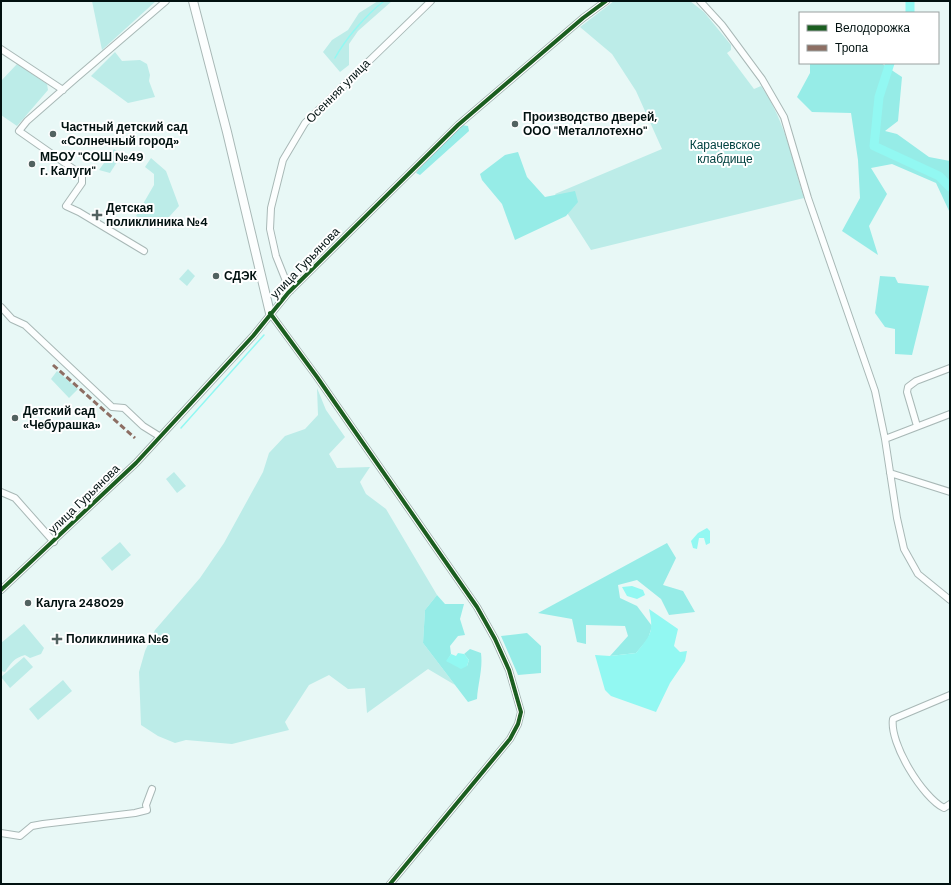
<svg xmlns="http://www.w3.org/2000/svg" width="951" height="885" viewBox="0 0 951 885" font-family="'DM Sans',sans-serif">
<style>
.green{fill:#bcece8}
.forest{fill:#96ece7}
.water{fill:#92f8f2}
.lines{fill:none;stroke-linecap:round;stroke-linejoin:round}
.stream{stroke:#92f8f2;stroke-width:1.5}
.river{stroke:#92f8f2;stroke-width:9}
.minor-casing{stroke:#a8b8b6;stroke-width:8}
.major-casing{stroke:#a8b8b6;stroke-width:10}
.minor{stroke:#fcfefe;stroke-width:6}
.major{stroke:#fcfefe;stroke-width:8}
.quiet{stroke:#8d6e63;stroke-width:3;stroke-dasharray:6 3;stroke-linecap:butt}
.cycleway-casing{stroke:#fff;stroke-width:6}
.cycleway{stroke:#1b5e20;stroke-width:4}
.poi-dot{fill:#526260;stroke:#fff;stroke-width:1.5}
.labels{text-anchor:middle;dominant-baseline:central;stroke-width:4;stroke-linejoin:round;paint-order:stroke}
.street-label{font-size:12px;fill:#011110;stroke:#fff}
.poi-label{font-size:12px;font-weight:bold;fill:#011110;stroke:#fff;text-anchor:start}
.park-label{font-size:12px;fill:#004240;stroke:#fff}
</style>
<rect width="100%" height="100%" fill="#e8f8f6"/>
<path class="green" d="M92 1H156L102 50Z
M378 1H392L358 31 349 44V65L340 72 323 52 332 40 348 30 359 13Z
M614 1H690L704 12 731 45V50L727 53 754 89 761 86C785 120 792 159 804 198L591 250 555 194 662 149 636 91 612 54 580 27Z
M115 52 122 61 140 60 147 64 150 75 149 81 155 97 128 103 91 76Z
M17 64 47 84 48 90 17 126 1 115V81Z
M114 149 122 154 110 173 99 170Z
M151 158 166 171 179 206 158 229 136 216 154 185V174L145 167Z
M188 269 195 276 187 286 179 279Z
M57 371 78 389 69 398 51 379Z
M317 388 326 410 345 437 329 454 337 468 370 467 360 482 366 494 386 509 437 595 425 610 423 643 455 685 428 669 367 713 365 688 348 689 329 675 309 685 285 722 289 730 232 744 186 740 175 743 158 736 141 725 139 672 145 651 155 630 200 578 224 543 263 472 269 453 285 436 305 429 318 415Z
M174 472 186 486 177 493 166 479Z
M120 542 131 555 112 571 101 558Z
M24 624 44 648 41 654 30 658 25 655C14 658 11 663 5 672L1 671V643Z
M24 657 33 667 10 688 1 677Z
M63 680 72 691 38 720 29 709Z"/>
<path class="forest" d="M810 63H881L902 77 898 121 885 131 897 134 929 157 950 161V213L936 183 892 164 871 168 887 194 869 226 878 255 842 231 860 198 858 160 851 113 812 112 797 97 810 73Z
M462 125 468 126 469 131 420 175 416 173 419 169Z
M518 152 527 177 545 197 575 191 578 202 566 216 515 240 502 204 482 180 480 174 505 155Z
M880 276 895 277 898 283 929 286 912 355 895 354V329L885 327 875 313Z
M667 543 676 558 663 585 683 591 695 612 669 615 661 599 637 580 618 585 620 598 637 606 652 626 648 639 636 653 610 656 628 636 625 626 586 625V644L577 642 572 619 538 613Z
M437 595 445 604H464L460 619 465 635 458 636 450 646 451 654 447 661 467 666 469 660 464 654 470 649 481 653C483 669 478 683 477 699L468 702 423 643 425 610Z
M527 633 541 646V673L518 675 501 636Z"/>
<path class="water" d="M707 528 710 531V543L706 545 704 538H699L697 549 693 548 691 541 698 533Z
M632 586 643 590 645 595 637 599 627 596 622 587Z
M649 609 678 629 674 646 680 652 687 651 685 661 670 683 656 712 611 696 605 690 595 655 610 656 636 653C651 635 654 632 649 609Z
M458 653 464 654 469 660 467 666 461 669 446 661 451 654 456 656Z"/>
<g class="lines">
<path class="stream" d="M335 58C346 38 366 15 384 1
M181 428 264 335"/>
<path class="river" d="M910 13V1
M890 63 879 97 874 146 939 176 950 187"/>
<defs>
<path id="minor" d="M700 1 722 25 762 79 784 117 808 198 875 391 885 439 897 518 904 549 918 574 950 600
M1 49 63 90
M144 251 79 212 66 206 82 183V175L19 131 27 121 75 79 166 1
M290 291 276 256 270 229 271 208 283 160 305 123 431 1
M1 307 12 319 25 325 112 407 124 408 143 426 159 436
M270 313 317 377 477 607 495 639 509 670 521 712 518 724 510 739 390 884
M917 426 907 392 908 387 916 381 950 368
M885 439 950 414
M890 473 950 492
M1 492 15 498 54 542
M1 590 136 463 253 336 288 293 458 125 583 18 606 1
M950 695 893 719C889 743 923 798 944 808L950 804
M1 833 20 836 32 826 43 824 135 813 147 810 146 805 152 789"/>
<path id="major" d="M193 1 227 132 270 313"/>
</defs>
<use href="#minor" class="minor-casing"/>
<use href="#major" class="major-casing"/>
<use href="#minor" class="minor"/>
<use href="#major" class="major"/>
<path class="quiet" d="M53 365 135 438"/>
<defs>
<path id="cycleway" d="M270 313 317 377 477 607 495 639 509 670 521 712 518 724 510 739 390 884
M1 590 136 463 253 336 288 293 458 125 583 18 606 1"/>
</defs>
<use href="#cycleway" class="cycleway-casing"/>
<use href="#cycleway" class="cycleway"/>
</g>
<g class="poi-dot">
<circle cx="515" cy="124" r="4"/>
<circle cx="53" cy="134" r="4"/>
<circle cx="32" cy="164" r="4"/>
<path d="M95 209h4v4h4v4h-4v4h-4v-4h-4v-4h4z"/>
<circle cx="216" cy="276" r="4"/>
<circle cx="15" cy="418" r="4"/>
<circle cx="28" cy="603" r="4"/>
<path d="M55 633h4v4h4v4h-4v4h-4v-4h-4v-4h4z"/>
</g>
<g class="labels">
<g class="street-label">
<text transform="translate(338 91) rotate(-45)">Осенняя улица</text>
<text transform="translate(305 263) rotate(-46)">улица Гурьянова</text>
<text transform="translate(84 499) rotate(-44)">улица Гурьянова</text>
</g>
<g class="poi-label">
<text x="523" y="117">Производство дверей,<tspan x="523" dy="14">ООО "Металлотехно"</tspan></text>
<text x="61" y="127">Частный детский сад<tspan x="61" dy="14">«Солнечный город»</tspan></text>
<text x="40" y="157">МБОУ "СОШ №49<tspan x="40" dy="14">г. Калуги"</tspan></text>
<text x="106" y="208">Детская<tspan x="106" dy="14">поликлиника №4</tspan></text>
<text x="224" y="276">СДЭК</text>
<text x="23" y="411">Детский сад<tspan x="23" dy="14">«Чебурашка»</tspan></text>
<text x="36" y="603">Калуга 248029</text>
<text x="66" y="639">Поликлиника №6</text>
</g>
<g class="park-label">
<text x="725" y="145">Карачевское<tspan x="725" dy="14">клабдище</tspan></text>
</g>
</g>
<rect width="951" height="885" fill="none" stroke="#011110" stroke-width="4"/>
<rect x="799" y="12" width="140" height="52" fill="#ffffff" stroke="#99a09f"/>
<rect x="807" y="25" width="20" height="6" fill="#1b5e20" stroke="#99a09f"/>
<text x="835" y="32" font-size="12" fill="#011110">Велодорожка</text>
<rect x="807" y="45" width="20" height="6" fill="#8d6e63" stroke="#99a09f"/>
<text x="835" y="52" font-size="12" fill="#011110">Тропа</text>
</svg>
